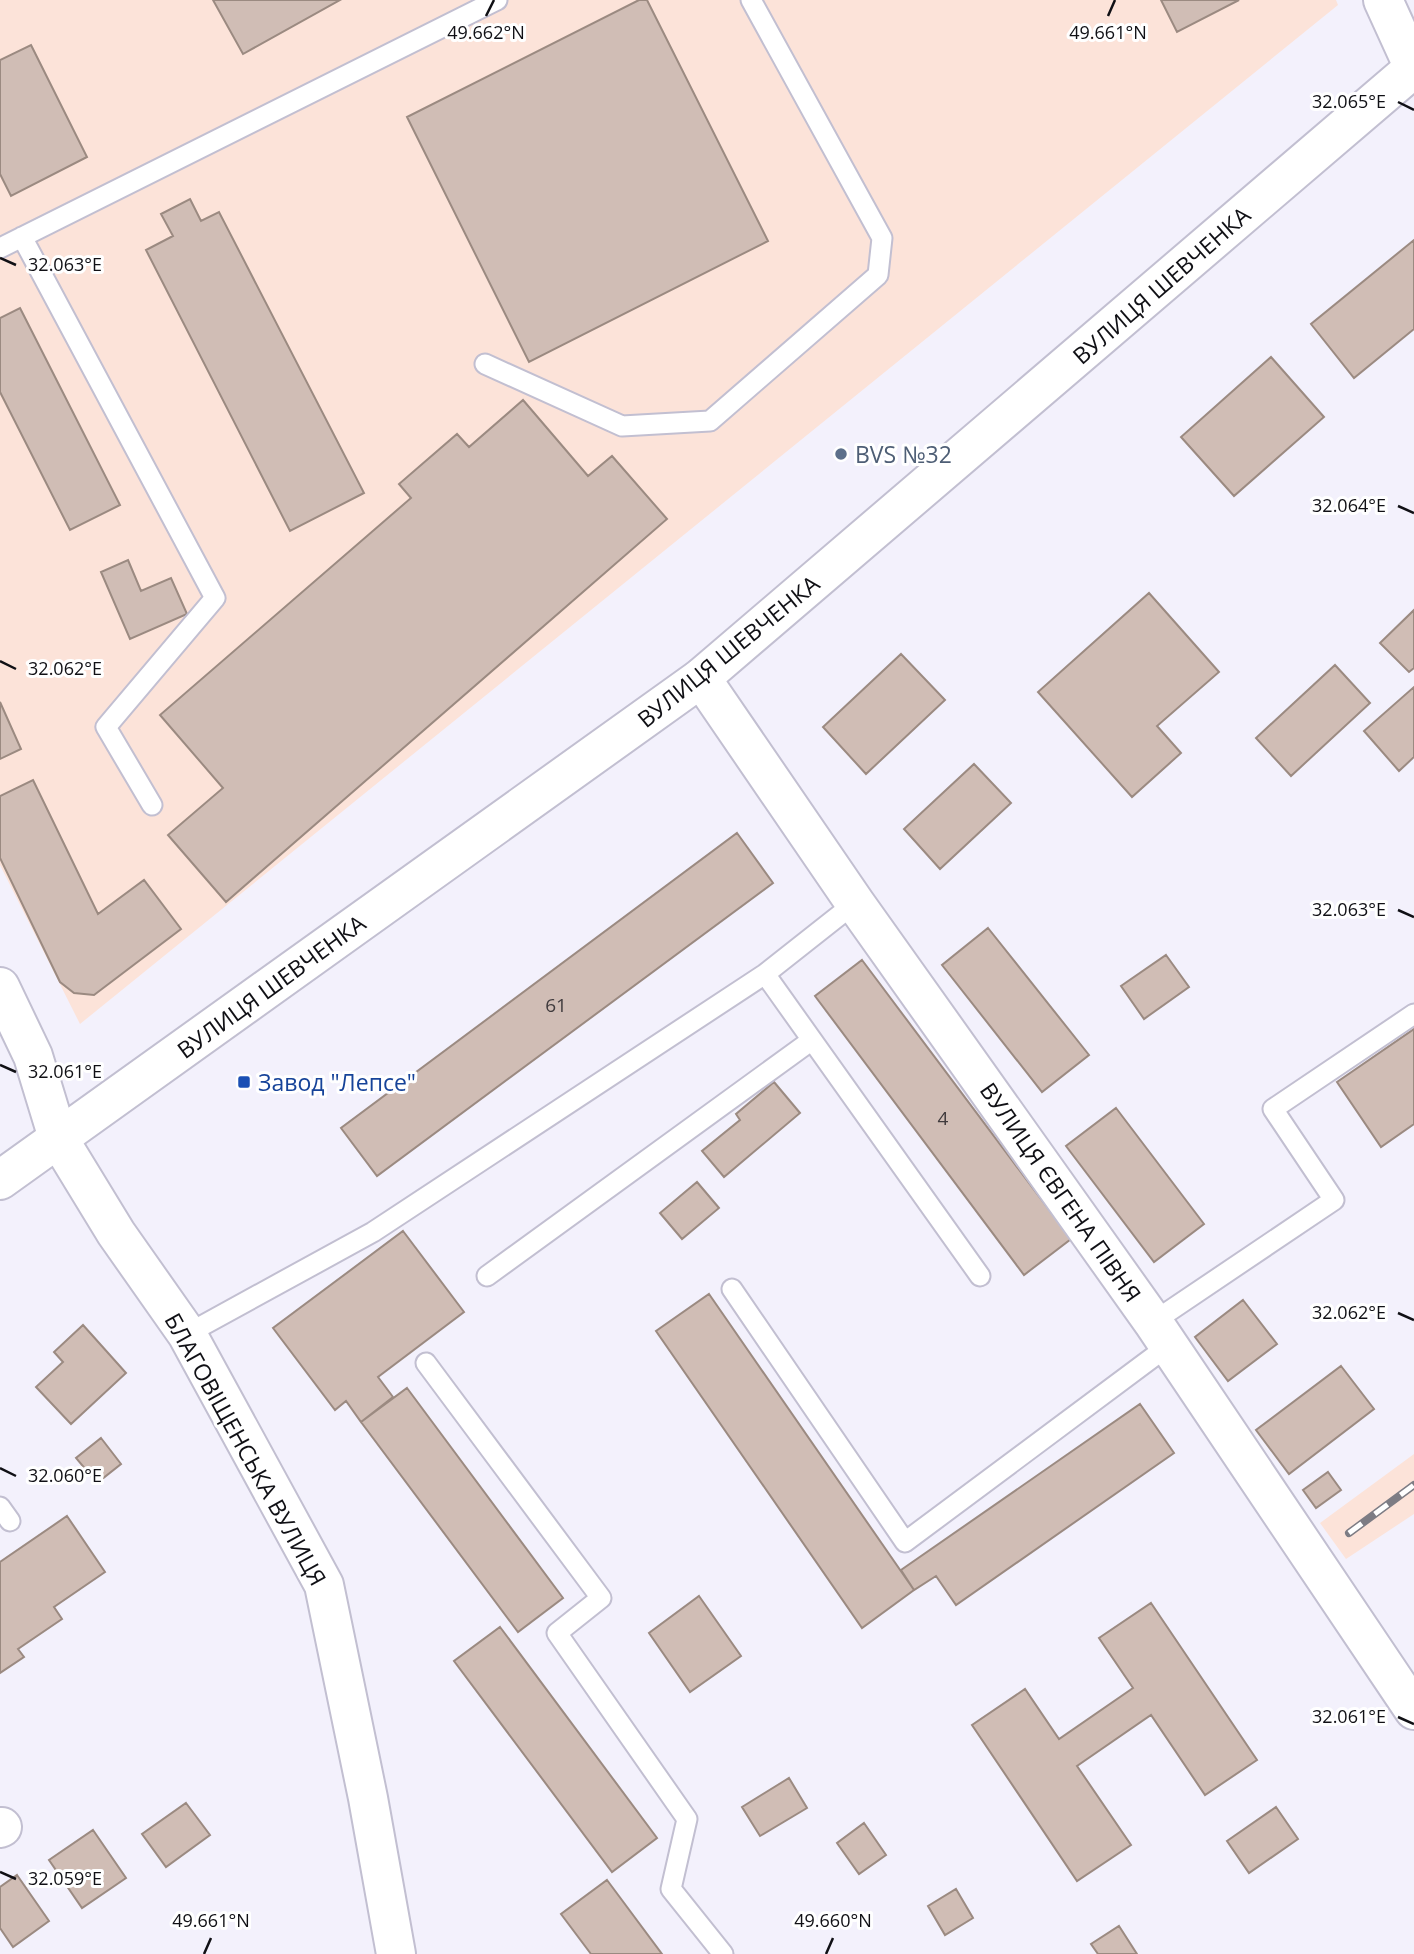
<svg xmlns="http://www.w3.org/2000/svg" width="1414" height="1954" viewBox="0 0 1414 1954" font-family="'Open Sans',sans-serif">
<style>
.industrial{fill:#fce3d9}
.building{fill:#d0bdb5;stroke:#9b8a81;stroke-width:2}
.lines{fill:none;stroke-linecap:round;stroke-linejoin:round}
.service-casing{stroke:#c2bfd1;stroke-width:23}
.minor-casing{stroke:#c2bfd1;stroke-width:42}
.secondary-casing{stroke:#c2bfd1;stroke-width:42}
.service{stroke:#fff;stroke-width:19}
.minor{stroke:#fff;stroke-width:38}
.secondary{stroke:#fff;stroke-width:38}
.rail-casing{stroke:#7d7c84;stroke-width:8}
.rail{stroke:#fff;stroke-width:5;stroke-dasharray:16;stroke-linecap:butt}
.ticks{fill:none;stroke:#101015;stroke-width:2.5}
.service-dot{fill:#5c6f8a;stroke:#fff;stroke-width:2.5}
.transit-dot{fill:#1a4fb4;stroke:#fff;stroke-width:2.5}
.labels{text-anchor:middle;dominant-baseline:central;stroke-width:6;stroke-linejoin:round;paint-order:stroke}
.number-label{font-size:19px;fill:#403b3d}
.street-label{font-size:23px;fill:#101015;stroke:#fff}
.service-label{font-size:23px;fill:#4e5e75;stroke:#fff;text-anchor:start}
.transit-label{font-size:23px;fill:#164399;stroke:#fff;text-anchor:start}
.ticks-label{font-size:18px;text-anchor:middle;fill:#101015;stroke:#fff;stroke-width:6;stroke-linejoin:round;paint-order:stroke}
</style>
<rect width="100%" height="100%" fill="#f3f1fc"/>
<path class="industrial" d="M0 0H1336L1338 5 80 1024 0 865Z
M1414 1454V1514L1346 1559 1320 1523Z"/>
<path class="building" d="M213 0H340L243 54Z
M639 0H647L768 241 529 362 407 117Z
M1161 0H1239L1177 32Z
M31 45 87 157 11 196 0 174V60Z
M190 199 201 221 219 212 364 493 290 531 146 250 173 236 161 214Z
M1414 240V329L1354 378 1311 324Z
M20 308 120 505 70 530 0 392V318Z
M1271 357 1324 417 1234 496 1181 437Z
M523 400 588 476 612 456 667 519 226 902 168 835 223 788 160 715 411 498 399 484 457 434 469 447Z
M128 560 141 591 171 578 187 614 130 639 101 572Z
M1149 593 1219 672 1157 726 1181 753 1132 797 1038 692Z
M1414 610V668L1409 672 1380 643Z
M901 654 945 700 866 774 823 727Z
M1335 665 1370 703 1291 776 1256 738Z
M1414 687V757L1399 771 1364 731Z
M0 702 21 749 0 759Z
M974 764 1011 803 940 869 904 829Z
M33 780 98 914 144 880 181 929 94 995 74 993 60 982 0 858V796Z
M737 833 773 883 377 1176 341 1128Z
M988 928 1089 1055 1042 1092 942 965Z
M1166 955 1189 987 1144 1019 1121 986Z
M862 960 1071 1239 1024 1275 815 996Z
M1414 1029V1124L1381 1147 1337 1082Z
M774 1082 800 1113 724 1177 702 1151 740 1120 736 1114Z
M1116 1108 1204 1224 1154 1262 1066 1146Z
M697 1182 719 1208 682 1239 660 1213Z
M403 1231 464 1312 378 1377 393 1397 361 1422 346 1401 335 1410 273 1328Z
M709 1294 914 1590 862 1628 656 1331Z
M1243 1300 1277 1344 1228 1381 1195 1337Z
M83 1325 126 1373 71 1424 36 1387 63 1362 54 1352Z
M1341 1366 1374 1409 1289 1474 1256 1430Z
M407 1388 563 1598 518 1632 361 1422Z
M1140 1404 1174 1453 956 1605 936 1576 914 1590 901 1570Z
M101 1438 121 1464 97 1483 76 1458Z
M1328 1472 1341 1490 1316 1508 1303 1490Z
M67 1516 105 1572 54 1607 62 1619 18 1649 24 1657 0 1673V1562Z
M699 1596 741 1656 690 1692 649 1633Z
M1151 1603 1257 1760 1205 1795 1151 1715 1077 1766 1131 1845 1077 1881 972 1725 1025 1689 1059 1739 1133 1688 1099 1638Z
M500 1627 657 1838 612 1872 454 1661Z
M789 1778 807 1808 760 1836 742 1807Z
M186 1803 210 1835 166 1867 142 1834Z
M1276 1807 1298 1839 1249 1873 1227 1841Z
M864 1823 886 1855 859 1874 837 1843Z
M93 1830 126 1878 82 1908 49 1860Z
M17 1875 49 1921 13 1947 0 1928V1887Z
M607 1880 662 1954H591L561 1914Z
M956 1889 973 1918 945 1935 928 1906Z
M1119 1926 1137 1954H1098L1091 1944Z"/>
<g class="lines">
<defs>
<path id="service" d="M22 237 215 598 106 727 152 805
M0 248 497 0
M485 364 622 426 710 421 878 275 882 238 751 0
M765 974 980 1276
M487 1276 812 1040
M732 1289 905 1542 1168 1346
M1153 1322 1334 1200 1273 1109 1414 1014
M187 1334 373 1232 765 974 855 903
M426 1363 601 1598 557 1633 687 1819 671 1889 723 1954
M0 1507 10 1521"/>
<path id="minor" d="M1383 0 1414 68
M701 678 855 903 1153 1322 1414 1710
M0 987 33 1056 58 1138 116 1233 187 1334 324 1585 368 1798 396 1954
M0 1828 2 1827"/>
<path id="secondary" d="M0 1180 701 678 1414 68"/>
</defs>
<use href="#service" class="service-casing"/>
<use href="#minor" class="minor-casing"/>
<use href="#secondary" class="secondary-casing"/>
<use href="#service" class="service"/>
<use href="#minor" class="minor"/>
<use href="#secondary" class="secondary"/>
<defs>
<path id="rail" d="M1349 1533 1414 1485"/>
</defs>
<use href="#rail" class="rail-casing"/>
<use href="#rail" class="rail"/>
</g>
<path class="ticks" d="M486 16 494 0M1108 16 1115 0M1398 102 1414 110M0 258 16 265M1398 506 1414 513M0 661 16 669M1398 910 1414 917M0 1065 16 1072M1398 1313 1414 1320M0 1468 16 1476M1398 1717 1414 1724M0 1872 16 1879M204 1954 211 1938M826 1954 833 1938"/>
<circle class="service-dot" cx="841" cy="454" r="7"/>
<rect class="transit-dot" x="237" y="1075" width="14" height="14" rx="3.5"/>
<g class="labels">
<g class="number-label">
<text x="556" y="1005">61</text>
<text x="943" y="1118">4</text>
</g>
<g class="street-label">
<text transform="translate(1161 285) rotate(-41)">ВУЛИЦЯ ШЕВЧЕНКА</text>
<text transform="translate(728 651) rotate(-39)">ВУЛИЦЯ ШЕВЧЕНКА</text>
<text transform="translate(271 986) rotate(-36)">ВУЛИЦЯ ШЕВЧЕНКА</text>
<text transform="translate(1061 1192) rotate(55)">ВУЛИЦЯ ЄВГЕНА ПІВНЯ</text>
<text transform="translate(246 1449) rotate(61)">БЛАГОВІЩЕНСЬКА ВУЛИЦЯ</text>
</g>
<g class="service-label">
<text x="855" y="454">BVS №32</text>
</g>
<g class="transit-label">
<text x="258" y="1082">Завод "Лепсе"</text>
</g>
</g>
<g class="ticks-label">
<text x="486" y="39">49.662°N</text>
<text x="1108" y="39">49.661°N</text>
<text x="1349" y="108">32.065°E</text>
<text x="65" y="271">32.063°E</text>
<text x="1349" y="512">32.064°E</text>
<text x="65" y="675">32.062°E</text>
<text x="1349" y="916">32.063°E</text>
<text x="65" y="1078">32.061°E</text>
<text x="1349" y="1319">32.062°E</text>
<text x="65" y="1482">32.060°E</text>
<text x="1349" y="1723">32.061°E</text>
<text x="65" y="1885">32.059°E</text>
<text x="211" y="1927">49.661°N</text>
<text x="833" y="1927">49.660°N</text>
</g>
</svg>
